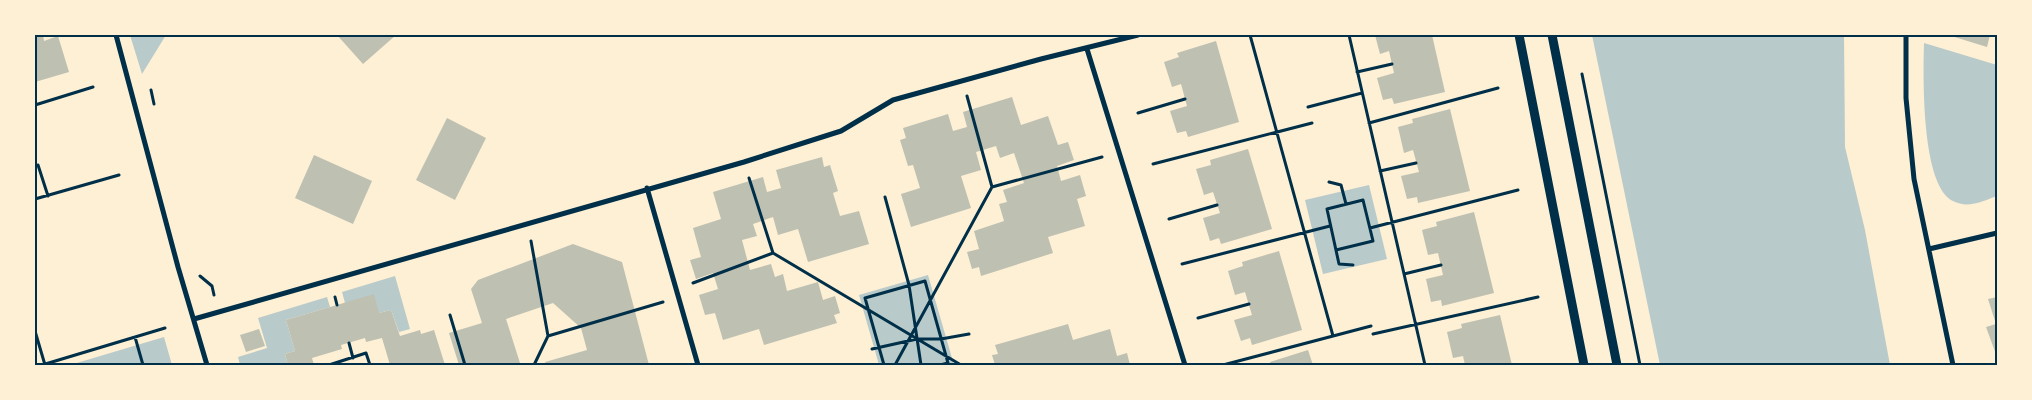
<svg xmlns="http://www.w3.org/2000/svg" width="2032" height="400" viewBox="0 0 2032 400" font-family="Jost,sans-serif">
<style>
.green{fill:#b9caca}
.building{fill:#bec0b2}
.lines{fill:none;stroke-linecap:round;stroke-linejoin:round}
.path{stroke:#003049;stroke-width:3}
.minor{stroke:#003049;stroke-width:5}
.tertiary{stroke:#003049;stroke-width:9}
.neatline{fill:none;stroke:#003049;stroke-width:2}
</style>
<rect width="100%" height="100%" fill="#fdf0d5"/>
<path class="green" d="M130 35H166L142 74Z
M1592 35H1844L1845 147 1865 230 1890 365H1660Z
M1924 43 1997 65V196C1983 201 1968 209 1953 201 1921 186 1923 75 1924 43Z
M1369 185 1387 259 1323 274 1305 200Z
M928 275 954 365H879L859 295Z
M395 276 410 329 399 332 391 310 379 313 345 303 342 292Z
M327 297 330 307 286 320 295 351 285 354 288 365H240L238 357 267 348 258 318Z
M164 337 172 365H70Z"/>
<path class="building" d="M35 35H43L44 41 58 36 69 72 35 82Z
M337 35H396L363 64Z
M1375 35H1432L1445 92 1394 104 1392 98 1383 100 1377 78 1394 73 1389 51 1380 54Z
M1948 35H1990L1987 47Z
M1216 41 1239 122 1188 137 1186 131 1177 133 1170 111 1187 106 1181 84 1172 87 1164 62 1179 57 1177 53Z
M1012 97 1021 125 1048 116 1058 145 1068 142 1074 160 1057 166 1061 181 1080 175 1086 196 1077 199 1085 226 1048 237 1053 253 981 276 979 267 972 269 967 252 979 249 974 231 1004 221 999 204 1007 202 1003 190 1024 183 1014 153 1000 158 996 146 976 152 981 170 961 176 971 208 911 227 901 194 920 188 913 165 908 166 900 140 906 138 903 128 948 114 953 131 967 127 963 112Z
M1450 109 1470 191 1418 203 1417 197 1407 199 1401 176 1419 172 1413 150 1404 153 1398 127 1413 123 1412 119Z
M447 118 486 138 455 200 416 180Z
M1248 149 1272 229 1221 244 1219 238 1210 241 1203 218 1220 213 1213 192 1204 195 1196 169 1211 165 1210 160Z
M314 155 372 181 353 224 295 198Z
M822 157 824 167 830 165 838 191 833 193 840 216 859 211 869 244 808 262 798 229 778 235 773 217 753 224 757 236 742 240 750 270 771 264 775 277 783 274 787 291 818 282 823 300 835 296 840 313 834 315 837 323 764 345 759 329 723 340 715 313 705 315 699 295 718 289 713 273 696 279 690 260 701 257 693 228 721 219 713 192 763 177 767 192 781 188 776 170Z
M1474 212 1494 293 1442 306 1441 300 1431 302 1426 279 1443 275 1438 253 1428 255 1422 230 1437 226 1436 222Z
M573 244 622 262 649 365H546L545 362 587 350 581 328 553 303 506 319 520 363 459 365 449 333 482 323 471 289 478 280Z
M1279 251 1302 330 1252 345 1250 338 1241 341 1234 320 1252 315 1245 292 1235 295 1228 271 1243 266 1242 262Z
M374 294 379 313 391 310 400 336 420 330 421 334 434 330 445 365H390L382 338 366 342 365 338 341 345 342 349 312 358 314 365H288L285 354 295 351 286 320Z
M1997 297V357L1986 327 1996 324 1988 299Z
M1500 315 1512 365H1465L1463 356 1453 358 1447 332 1462 328 1461 324Z
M1068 324 1073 340 1110 329 1117 356 1127 353 1130 365H995L992 355 998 354 995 345Z
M259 329 265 346 246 352 240 335Z
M1308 350 1313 365H1271L1270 362Z"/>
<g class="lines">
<path class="path" d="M1250 35 1333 336
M1349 35 1425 365
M1357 72 1392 64
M1582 74 1640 365
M151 90 154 104
M967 96 992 187 1102 157
M35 105 93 87
M1308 107 1362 93
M1138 113 1185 99
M1369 123 1498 88
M1153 164 1312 123
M38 165 48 196
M1380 171 1416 163
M1329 182 1341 185 1346 204
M885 197 909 285 921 365
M35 199 119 175
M1169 219 1217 205
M1370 228 1518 190
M531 241 548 336 663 302
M1336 250 1373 241 1363 200 1327 209 1339 264 1353 265
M773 253 961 365
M1182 264 1330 226
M1404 274 1441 265
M200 276 212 286 214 295
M693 283 773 253 749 178
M335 297 337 305
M450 315 465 365
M1198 318 1249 304
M35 331 45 365
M1373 334 1538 297
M135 337 143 365
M349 343 353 358
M872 349 917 339H941L969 334
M42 365 165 328
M329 365 366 353 370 365
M534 365 548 336
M884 365 865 298 925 281 948 363 940 365
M895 365 992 187
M1223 365 1371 326"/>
<path class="minor" d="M116 35 178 267 207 365
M1906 35V98L1914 179 1953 365
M1087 49 1185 365
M647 188 698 365
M1929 249 1997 233
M194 319 744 162 841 131 893 100 1041 59 1138 35"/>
<path class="tertiary" d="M1519 35 1584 365
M1552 35 1617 365"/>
</g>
<rect width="2032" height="400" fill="none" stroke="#fdf0d5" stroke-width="72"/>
<rect x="36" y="36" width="1960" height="328" class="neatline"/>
</svg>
